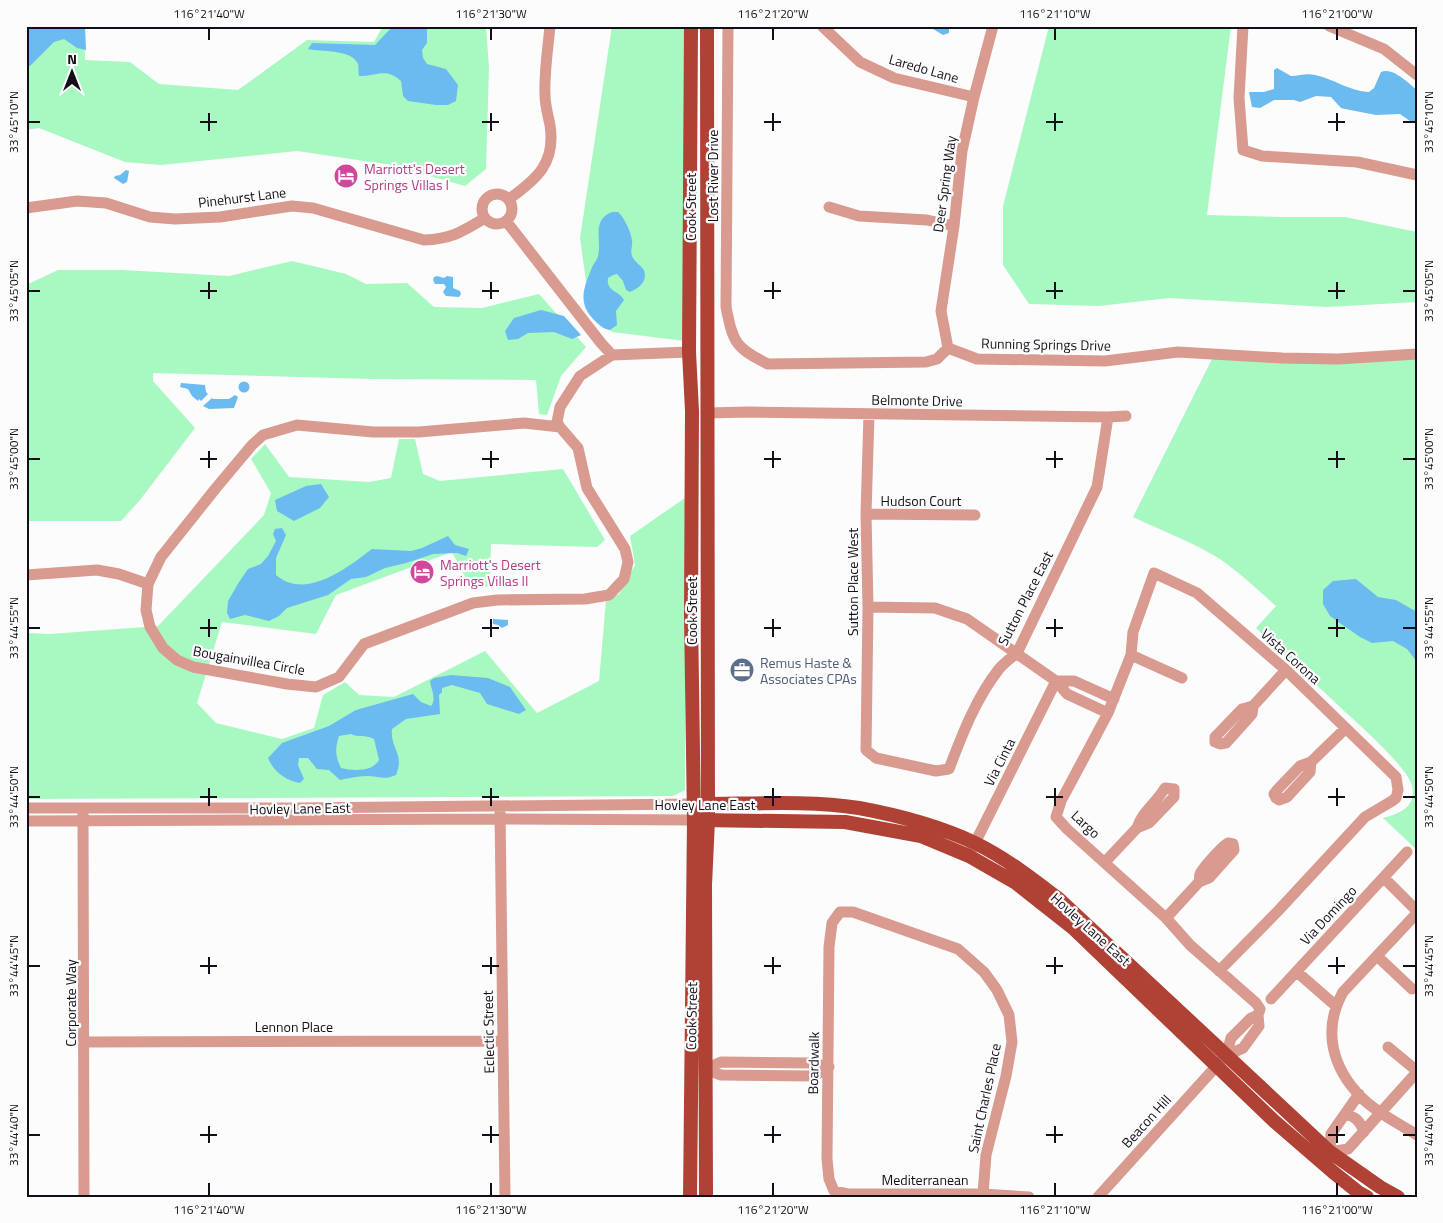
<svg xmlns="http://www.w3.org/2000/svg" width="1443" height="1223" viewBox="0 0 1443 1223" font-family="'Titillium Web',sans-serif">
<style>
.green{fill:#a8f8c2}
.water{fill:#6bbbf1;fill-rule:evenodd}
.lines{fill:none;stroke-linecap:round;stroke-linejoin:round}
.minor{stroke:#d99a90;stroke-width:11}
.major{stroke:#af4235;stroke-width:14}
.ticks{fill:none;stroke:#140e19;stroke-width:2}
.labels{text-anchor:middle;dominant-baseline:central;stroke-width:4.5;stroke-linejoin:round;paint-order:stroke}
.street-label{font-size:14px;fill:#140e19;stroke:#fcfcfc}
.hotel-label{font-size:14px;fill:#b23c85;stroke:#fcfcfc;text-anchor:start}
.service-label{font-size:14px;fill:#4e5e75;stroke:#fcfcfc;text-anchor:start}
.neatline{fill:none;stroke:#140e19;stroke-width:2}
.ticks-label{font-size:12px;text-anchor:middle;fill:#140e19}
</style>
<rect width="100%" height="100%" fill="#fcfcfc"/>
<path class="green" d="M26 26H84L85 60 130 62 159 84 238 90 307 40 374 42 383 26H486L489 68 486 169 465 186 391 165 297 151 161 165 125 162 39 128 26 130Z
M612 26H685V341L612 332 590 310 580 238Z
M1049 26H1231L1207 215 1280 217H1345L1417 232V302L1327 307 1169 298 1099 306 1029 304 1003 265V206Z
M292 261 346 274 366 284 407 283 434 307 482 308 539 294 586 347 561 376 547 415 539 414 536 380 372 379 153 373V381L195 428 140 500 121 521H26V285L58 270H122L229 276Z
M1213 357H1417V850L1383 818C1399 814 1417 807 1412 786 1408 767 1356 722 1340 707 1312 681 1284 654 1256 628L1276 606C1258 590 1240 573 1220 559 1193 542 1162 531 1133 517Z
M399 439H415L423 474 440 481 563 469 605 540 597 547 491 544 490 586 471 588 452 552 336 595 316 634 222 622 197 703 216 723 282 739 314 728 323 695 345 682 359 695 394 697 485 651 537 713 599 681 606 601 619 594 635 565 630 536 685 498V790L673 796 26 799V633L50 634 158 626 264 515 271 493 251 459 265 444 289 477 369 482 391 478Z"/>
<path class="water" d="M26 26H85L86 50 77 48 64 39 54 42 30 66 26 67Z
M393 26H427V43L422 50 423 58 427 64 446 69 458 85 456 101 448 105H436L408 101 403 96 401 81C386 67 377 76 359 76 358 72 359 67 358 64 352 49 321 52 308 49L312 43 375 45Z
M928 26H949V33L943 35Z
M1277 68 1291 76C1300 76 1306 73 1315 75 1334 79 1349 91 1369 92L1374 88 1381 72C1393 67 1408 83 1417 90V122L1410 121 1400 114 1376 115 1345 109 1341 108 1331 97 1316 96 1300 102 1294 100H1274L1260 108 1252 107 1249 92H1264L1274 89V70Z
M126 170 129 171 127 182 123 184 114 178 115 176 120 175Z
M612 212H618C624 217 631 232 632 240 633 246 630 250 632 256 635 264 645 266 645 275 645 284 637 289 630 292L626 290 623 281 617 274 613 275 608 278C606 292 619 290 624 300L616 311 617 325 610 330C603 329 599 325 594 320 578 304 583 289 591 270 592 265 597 261 598 256 602 240 591 220 612 212Z
M437 276 444 278 447 276 453 277V288L460 291 461 294 459 297 446 296 443 292 446 287 444 284H435L433 280 434 277Z
M541 310 564 316 581 335 572 339 554 332 528 333 518 339 508 340 505 331 514 318Z
M238.5 387a5.5 5.5 0 1 1 11 0a5.5 5.5 0 1 1-11 0Z
M181 383 205 385 206 392 208 394 201 401 199 399 198 401 192 396 188 389 180 387Z
M235 395 238 397 234 408 209 409 203 406 212 398 213 399H229Z
M321 484 329 497 320 508 294 521 277 511 275 500 306 486Z
M282 528 286 535 276 558V575C306 601 348 567 372 549L411 551 422 548 448 536 455 545 469 549 466 556 457 553 433 554 406 563 385 568 366 577 351 579 328 595 287 608 279 616 269 621 245 615 230 619 227 613 228 601 239 582 248 569 261 564 268 556 276 541 273 534 275 529Z
M1356 579 1378 597 1396 600 1417 612V662L1407 649 1393 641 1372 643 1360 637 1330 616 1323 604V590L1333 581Z
M493 619 508 620V625L502 628 498 625 493 624Z
M451 675 488 678 510 687 526 710 519 714 487 704 480 693 452 685 442 688V692L439 695 440 714 406 719 392 729C390 749 405 753 396 775 384 780 381 777 369 776 359 776 349 778 340 780L329 770 317 769 308 758H299L298 765 304 779 300 783C286 781 273 771 268 758L282 743 329 726 356 710 413 694 421 702 431 706C437 698 431 690 430 681L434 678ZM351 734C359 738 364 734 374 739L379 760C372 772 354 771 341 768 335 756 335 748 339 736Z"/>
<g class="lines">
<path class="minor" d="M728 26 726 307C733 342 735 348 768 364L926 362 937 359 948 348 977 359 1105 361 1178 352 1282 358 1338 359 1417 354
M822 26 860 62 894 78 974 97
M1243 26 1239 98 1243 150 1262 156 1357 162 1417 175
M1329 26 1384 49 1417 75
M482 209a15 15 0 1 1 30 0a15 15 0 1 1-30 0Z
M509 199C537 179 556 163 550 125 548 115 545 105 545 95 544 72 548 49 550 26
M829 207 859 216 927 220 954 226
M26 208 77 201 106 203 150 217 175 219 220 217 292 206 313 208 424 240C451 239 462 232 485 218
M506 221 601 343 612 355 689 352
M948 348 941 311 954 226 962 151 974 97 993 26
M707 413 749 412 1108 417 1126 416
M869 414 866 514 868 607 866 750 876 758 936 771 949 769C962 735 976 698 999 669 1004 663 1011 658 1017 653L1097 487 1108 417
M524 423 560 427 578 448 587 488 625 549 628 562 624 579 609 595 585 599 497 600 473 603 364 644 339 677 316 687 287 684 193 667 177 660 163 648 150 627 146 610 148 584 161 557 216 488 252 445 263 435 297 425 373 432H419Z
M560 427 557 422 560 407 580 376 612 355
M866 514 975 515
M26 575 97 570 119 574 148 584
M868 607 935 608 967 619 1056 681 972 849
M1131 655 1182 678
M1253 706 1252 714 1226 743 1220 744 1215 742V737L1242 709 1253 706 1286 670
M1108 713 1067 694 1056 681H1074L1114 699
M1311 762 1310 772 1287 797 1279 800 1276 798 1274 794 1277 790 1300 766 1311 762 1346 728
M26 808H299L693 804
M500 811 505 1197
M83 814 84 1197
M26 821 500 819 694 820
M1105 862 1137 828 1149 823 1174 797V789L1165 788C1156 803 1142 812 1137 828
M1384 878 1417 911
M1417 913 1343 992C1322 1030 1332 1068 1362 1098 1377 1113 1398 1123 1417 1135
M1166 918 1199 882 1209 878 1234 850 1233 844 1228 843C1224 844 1202 869 1200 874 1199 876 1200 879 1199 882
M1377 956 1412 989
M1219 971 1278 911 1365 817 1392 801 1396 798 1398 790 1396 777 1286 670 1197 593 1154 573 1133 632 1131 655 1108 713 1061 801 1056 817 1067 829 1166 918 1190 945 1256 1003 1260 1009 1258 1015
M1297 972 1336 1006
M1271 999 1407 852
M1258 1015 1259 1026 1243 1048 1226 1056 1231 1038 1251 1018Z
M85 1042 503 1041
M1388 1047 1417 1071
M721 1062 812 1063 829 1067 814 1076 721 1075 705 1069Z
M1345 1114C1356 1117 1360 1121 1364 1132
M1330 1152 1331 1134 1359 1094
M1327 1155 1330 1152 1348 1149 1417 1072
M983 1194 986 1155 1006 1076 1012 1042 1009 1015 997 990 984 972 958 949 853 912H840L832 923 829 947 827 1159 829 1179 834 1191 848 1194H983L1029 1197
M1098 1197 1221 1061"/>
<path class="major" d="M700 804C752 804 807 800 859 808 897 815 941 827 975 843 1006 858 1034 880 1060 900L1330 1152 1380 1187 1398 1197
M699 820 845 822 921 836 969 856 1016 883 1073 928 1274 1121 1333 1172 1358 1192 1367 1197
M690 1197 694 820 691 615 692 411 689 352 691 26
M706 1197 705 885 708 820 707 26"/>
</g>
<path class="ticks" d="M209 28V40M491 28V40M773 28V40M1055 28V40M1337 28V40M209 113V131M491 113V131M773 113V131M1055 113V131M1337 113V131M28 122H40M200 122H217M482 122H499M764 122H781M1046 122H1063M1328 122H1345M1403 122H1416M209 282V299M491 282V299M773 282V299M1055 282V299M1337 282V299M28 291H40M200 291H217M482 291H499M764 291H781M1046 291H1063M1328 291H1345M1403 291H1416M209 451V468M491 451V468M773 451V468M1055 451V468M1337 451V468M28 459H40M200 459H217M482 459H499M764 459H781M1046 459H1063M1328 459H1345M1403 459H1416M209 619V637M491 619V637M773 619V637M1055 619V637M1337 619V637M28 628H40M200 628H217M482 628H499M764 628H781M1046 628H1063M1328 628H1345M1403 628H1416M209 788V806M491 788V806M773 788V806M1055 788V806M1337 788V806M28 797H40M200 797H217M482 797H499M764 797H781M1046 797H1063M1328 797H1345M1403 797H1416M209 957V974M491 957V974M773 957V974M1055 957V974M1337 957V974M28 966H40M200 966H217M482 966H499M764 966H781M1046 966H1063M1328 966H1345M1403 966H1416M209 1126V1143M491 1126V1143M773 1126V1143M1055 1126V1143M1337 1126V1143M28 1135H40M200 1135H217M482 1135H499M764 1135H781M1046 1135H1063M1328 1135H1345M1403 1135H1416M209 1183V1196M491 1183V1196M773 1183V1196M1055 1183V1196M1337 1183V1196"/>
<defs>
<symbol id="hotel-disc" viewBox="-11 -11 22 22"><circle r="9.5" fill="#d1479c" stroke="#fcfcfc"/><path d="M-6-4.5h1.5V1H6V5H4.5V3h-9V5H-6ZM-4 0a1.8 1.8 0 1 1 3.6 0ZM.5 0V-2.5h3Q6-2.5 6 0Z" fill="#fff"/></symbol>
<symbol id="office-disc" viewBox="-11 -11 22 22"><circle r="9.5" fill="#5c6f8a" stroke="#fcfcfc"/><path d="M-6-3h4V-5.5h4V-3h4V5H-6ZM-1-4.5V-3h2v-1.5ZM-6 0V1H6V0Z" fill="#fff"/></symbol>
</defs>
<g fill-rule="evenodd">
<use href="#hotel-disc" x="332" y="162" width="28" height="28"/>
<use href="#hotel-disc" x="408" y="558" width="28" height="28"/>
<use href="#office-disc" x="728" y="656" width="28" height="28"/>
</g>
<g class="labels">
<g class="street-label">
<text transform="translate(924 68) rotate(16)">Laredo Lane</text>
<text transform="translate(712 176) rotate(-90)">Lost River Drive</text>
<text transform="translate(944 184) rotate(-82)">Deer Spring Way</text>
<text transform="translate(242 197) rotate(-7)">Pinehurst Lane</text>
<text transform="translate(690 207) rotate(-90)">Cook Street</text>
<text transform="translate(1046 344) rotate(1)">Running Springs Drive</text>
<text transform="translate(917 400) rotate(1)">Belmonte Drive</text>
<text x="921" y="500">Hudson Court</text>
<text transform="translate(852 582) rotate(-90)">Sutton Place West</text>
<text transform="translate(1025 598) rotate(-63)">Sutton Place East</text>
<text transform="translate(691 611) rotate(-90)">Cook Street</text>
<text transform="translate(1291 656) rotate(42)">Vista Corona</text>
<text transform="translate(249 660) rotate(10)">Bougainvillea Circle</text>
<text transform="translate(999 762) rotate(-63)">Via Cinta</text>
<text x="705" y="804">Hovley Lane East</text>
<text transform="translate(300 808) rotate(-1)">Hovley Lane East</text>
<text transform="translate(1086 824) rotate(43)">Largo</text>
<text transform="translate(1328 915) rotate(-47)">Via Domingo</text>
<text transform="translate(1091 929) rotate(42)">Hovley Lane East</text>
<text transform="translate(70 1003) rotate(-90)">Corporate Way</text>
<text transform="translate(691 1016) rotate(-89)">Cook Street</text>
<text x="294" y="1026">Lennon Place</text>
<text transform="translate(488 1032) rotate(-91)">Eclectic Street</text>
<text transform="translate(813 1063) rotate(-89)">Boardwalk</text>
<text transform="translate(984 1098) rotate(-78)">Saint Charles Place</text>
<text transform="translate(1146 1121) rotate(-48)">Beacon Hill</text>
<text x="925" y="1179">Mediterranean</text>
</g>
<g class="hotel-label">
<text x="364" y="168">Marriott's Desert<tspan x="364" dy="16">Springs Villas I</tspan></text>
<text x="440" y="564">Marriott's Desert<tspan x="440" dy="16">Springs Villas II</tspan></text>
</g>
<g class="service-label">
<text x="760" y="662">Remus Haste &amp;<tspan x="760" dy="16">Associates CPAs</tspan></text>
</g>
</g>
<rect width="1443" height="1223" fill="none" stroke="#fcfcfc" stroke-width="55"/>
<g transform="translate(72 72)" stroke="#fcfcfc" stroke-width="4" paint-order="stroke">
<path d="M0-4L9 19L0 12L-9 19Z" fill="#140e19"/>
<text y="-8" font-size="14" font-weight="bold" text-anchor="middle" fill="#140e19">N</text>
</g>
<rect x="28" y="28" width="1388" height="1168" class="neatline"/>
<g class="ticks-label">
<text x="209" y="18">116°21'40"W</text>
<text x="491" y="18">116°21'30"W</text>
<text x="773" y="18">116°21'20"W</text>
<text x="1055" y="18">116°21'10"W</text>
<text x="1337" y="18">116°21'00"W</text>
<text transform="translate(14 122) rotate(-90)" y="4">33°45'10"N</text>
<text transform="translate(1429 122) rotate(-90)" y="4">33°45'10"N</text>
<text transform="translate(14 291) rotate(-90)" y="4">33°45'05"N</text>
<text transform="translate(1429 291) rotate(-90)" y="4">33°45'05"N</text>
<text transform="translate(14 459) rotate(-90)" y="4">33°45'00"N</text>
<text transform="translate(1429 459) rotate(-90)" y="4">33°45'00"N</text>
<text transform="translate(14 628) rotate(-90)" y="4">33°44'55"N</text>
<text transform="translate(1429 628) rotate(-90)" y="4">33°44'55"N</text>
<text transform="translate(14 797) rotate(-90)" y="4">33°44'50"N</text>
<text transform="translate(1429 797) rotate(-90)" y="4">33°44'50"N</text>
<text transform="translate(14 966) rotate(-90)" y="4">33°44'45"N</text>
<text transform="translate(1429 966) rotate(-90)" y="4">33°44'45"N</text>
<text transform="translate(14 1135) rotate(-90)" y="4">33°44'40"N</text>
<text transform="translate(1429 1135) rotate(-90)" y="4">33°44'40"N</text>
<text x="209" y="1214">116°21'40"W</text>
<text x="491" y="1214">116°21'30"W</text>
<text x="773" y="1214">116°21'20"W</text>
<text x="1055" y="1214">116°21'10"W</text>
<text x="1337" y="1214">116°21'00"W</text>
</g>
</svg>
